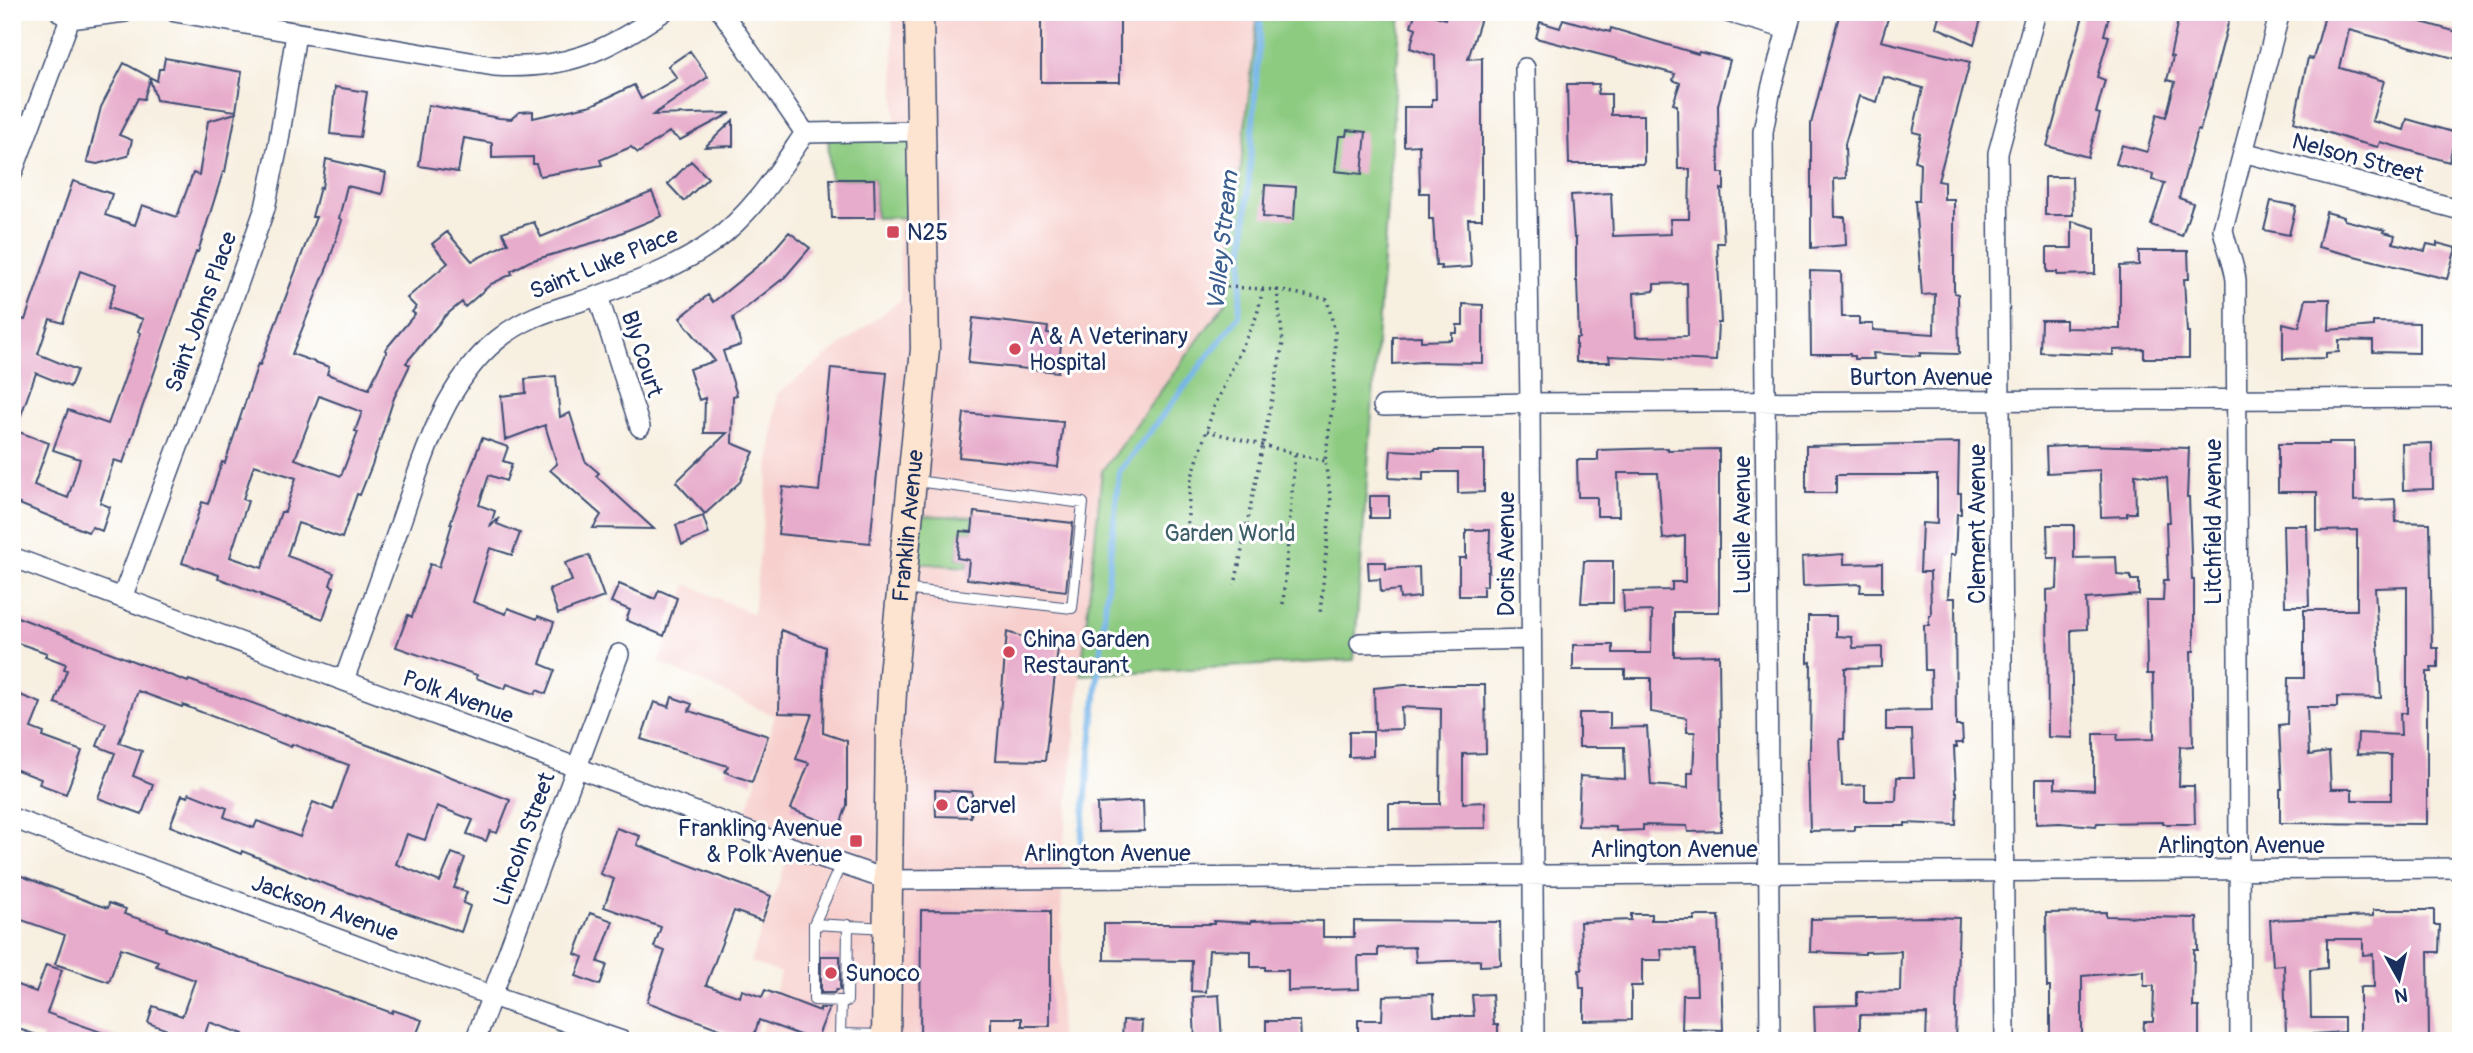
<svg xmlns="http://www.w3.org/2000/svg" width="2473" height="1053" viewBox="0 0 2473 1053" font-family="Pangolin,sans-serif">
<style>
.built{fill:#f7d0ce}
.green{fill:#8dcb81;stroke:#547d70;stroke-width:2}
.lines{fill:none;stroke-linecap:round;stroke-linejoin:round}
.stream{stroke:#76b5e9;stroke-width:6}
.building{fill:#e7abcb;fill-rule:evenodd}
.lane-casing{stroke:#3c4c72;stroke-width:12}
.street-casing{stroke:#3c4c72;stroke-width:22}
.secondary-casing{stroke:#3c4c72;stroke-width:31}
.path{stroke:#3c4c72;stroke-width:3.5;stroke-dasharray:2 5;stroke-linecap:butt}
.lane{stroke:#fff;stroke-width:10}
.street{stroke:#fff;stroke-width:19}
.secondary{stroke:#fde4d0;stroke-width:28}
.poi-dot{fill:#d1495b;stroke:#fff;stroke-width:2.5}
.labels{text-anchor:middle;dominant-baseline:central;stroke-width:6;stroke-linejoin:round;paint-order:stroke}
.street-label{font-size:23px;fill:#1b2f5e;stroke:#fff}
.poi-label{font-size:23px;fill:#1b2f5e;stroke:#fff;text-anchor:start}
.park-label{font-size:23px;fill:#3d5e68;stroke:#fff}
.water-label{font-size:24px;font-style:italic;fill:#3b5e8f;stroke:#fff}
</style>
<rect width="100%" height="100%" fill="#fff"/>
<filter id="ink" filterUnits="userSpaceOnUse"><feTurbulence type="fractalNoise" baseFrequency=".0143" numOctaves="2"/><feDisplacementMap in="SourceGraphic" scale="14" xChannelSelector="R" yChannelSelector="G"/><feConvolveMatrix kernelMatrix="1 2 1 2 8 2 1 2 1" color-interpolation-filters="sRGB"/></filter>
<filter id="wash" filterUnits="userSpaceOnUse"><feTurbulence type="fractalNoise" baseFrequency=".00686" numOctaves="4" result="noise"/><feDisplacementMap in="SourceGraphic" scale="28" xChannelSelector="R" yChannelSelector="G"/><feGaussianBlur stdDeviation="1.57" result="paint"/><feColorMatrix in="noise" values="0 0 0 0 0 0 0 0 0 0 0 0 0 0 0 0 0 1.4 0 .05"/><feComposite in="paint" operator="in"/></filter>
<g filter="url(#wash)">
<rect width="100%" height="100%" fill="#f7efe0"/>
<path class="built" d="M892 12H1257L1226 302 1102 471 1062 860 1060 1041H758L781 973 750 962 793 843 743 824 775 716 659 662 687 584 753 614 777 394 901 300Z"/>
<path class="green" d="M1258 12H1401L1354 660 1081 675 1102 471 1226 302Z
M920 131 922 217 876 218 874 179H830L828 133Z
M908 515 974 517 972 532 960 531 957 558 969 560 967 567 904 562Z"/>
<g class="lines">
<path class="stream" d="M1080 853 1119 472 1239 316 1261 12"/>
</g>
<g id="blocks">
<path class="building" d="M1041 12H1120V82H1041Z
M1416 12H1424L1445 19 1447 12H1483L1468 59 1482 58V219H1468L1471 267 1441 269V266H1436L1433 219H1429V193H1420L1419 145 1404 146V107H1432V99H1436L1435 56 1410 48 1416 28 1411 26Z
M1840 12H1879L1889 15 1881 41 1970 62 1938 181 1944 182V199H1954V293L1958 294 1959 354 1920 353V356L1873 353 1874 359H1855V356H1850V354H1811L1810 271 1841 272 1842 317H1859V324H1873V330L1934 334 1935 294 1922 295 1915 201H1919L1920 163 1915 161 1921 134 1913 132 1923 88 1884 77 1877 102 1859 96 1845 144 1846 178 1834 179 1835 217H1845L1846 245 1811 248V124Z
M1940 12H1983L1974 44 1936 27Z
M2084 12H2110L2104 35 2109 36 2097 77 2105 80 2096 113 2100 114 2088 157 2047 146Z
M2180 12H2231L2200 131 2197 130 2179 198 2193 203 2182 236 2151 225 2165 183 2152 180 2153 174 2116 164 2122 145 2147 152 2157 114 2166 117 2175 82 2167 80 2173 57 2170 56Z
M2326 12H2385L2461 33V60L2349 30 2340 68 2384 81 2372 121 2404 130 2407 119 2456 133 2449 162 2380 142 2378 147 2354 141 2294 122 2308 58 2313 59Z
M1563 19 1610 32 1611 28 1698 54 1699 52 1730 60 1718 105 1719 173H1724V190L1721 189 1724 243H1717L1721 323H1718L1716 361 1609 356 1610 362H1576V338H1579L1577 281H1576V238H1574L1571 195 1611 193 1613 236 1671 234 1670 219H1689L1690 169H1678L1677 105 1673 104 1680 83 1673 80 1675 74 1536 38 1540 22 1560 28ZM1687 283 1688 336 1636 337 1634 293 1654 291V284Z
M690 51 708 77 653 115 731 113 680 140 669 132 638 153 631 147 600 160 602 165 540 176 536 164H533V157L492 158V143L464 138 458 172 419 166 428 105 499 118 511 119 519 112 533 111V118L592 105 634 85 641 99 677 78 668 66Z
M165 58 242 72 236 111 156 100 150 79 144 99 138 98 119 135 132 140 128 156 97 164 87 162 101 107 124 63 157 81 159 69H163Z
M1567 84H1599L1597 94H1611V115H1644V164H1569Z
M335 87 367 92 360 137 330 134Z
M236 113 225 172H223L198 252H196L123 463 114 460 100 503 110 507 102 531 92 527 88 532 12 501V456L19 432 49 443 34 485 68 498 80 459 53 450 68 410 108 424 141 333 138 331 143 319 108 308 116 284 80 271 63 323 50 319 38 354 77 370 70 387 36 373 15 432H12V347L22 319 25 320 73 181 112 194 105 215 135 225 142 205 177 217 193 173 199 175 208 121Z
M733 120V146L705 147Z
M1347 130 1366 132 1362 174 1335 171 1339 136H1346Z
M326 159 386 173 382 194 347 186 339 218 342 220 328 265 292 354 329 367 327 374 369 389 387 351 385 350 415 314 412 312 416 307 407 298 448 263 432 244 447 232 472 261 508 243 502 232 534 222 541 237 652 192 662 216 606 239 530 261 511 271 512 274 491 284 465 307 462 302 445 316 406 363 410 365 394 398 372 465 360 495 357 494 342 538 298 523 287 556 334 573 330 585 334 587 323 619 261 596 262 595 218 578 219 575 182 563 202 502 208 504 222 462 225 463 258 364 260 365 316 217H312L320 187 322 188ZM319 396 362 412 355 431 358 432 341 476 295 459ZM254 465 296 478 285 512H281L262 568 230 557 248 501 243 499Z
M691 161 708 178 684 201 668 184Z
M2045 177H2072L2073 215H2045Z
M830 179H874L875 218H832Z
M1265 185 1296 187 1294 219 1263 217Z
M2271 201 2296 206 2289 235 2264 230Z
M2326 212 2344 217V220L2385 230 2384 232 2395 235 2393 243 2425 251 2427 244 2437 246V243L2456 248 2447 279 2318 247Z
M2072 221 2095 228V274L2057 275V272H2047V248H2072Z
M789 232 810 248 785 277 733 318 741 345 723 351 737 395 733 396 732 443 754 452 740 482 705 514 676 482 727 433H704L705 398 699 400 689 369 715 361 680 318 708 295 713 302 765 260Z
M2139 251H2188L2189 279H2184L2187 332H2189V358H2144V349L2113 350V355L2040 352 2041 320H2066V328L2120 329V266L2139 265Z
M2306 299H2330L2329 330 2373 326V322L2419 323V353L2373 352V341L2339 340V352L2326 353V358L2283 359V323L2299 327Z
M1463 304 1483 305V363L1422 362 1393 364V337L1421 336V341L1452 340V333H1457V325H1463Z
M973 318 1048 327 1047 333 1062 335 1058 372 968 363Z
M831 368 887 373 870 543 778 534 783 487 819 491Z
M556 376 560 417 570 413 585 461 599 473 596 476 654 529 593 528 601 515 550 470 557 464 545 425 505 440 501 396 526 393 525 379Z
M964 413 1063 422 1058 467 959 457Z
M482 438 508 447 503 461 512 464 506 481 489 475 479 505 495 511 490 527 499 518 497 524 520 533 512 555 490 548 473 602 506 614 508 608 537 619 538 616 554 622 540 664 555 670 546 694 537 690 535 694 507 684 505 689 476 678 477 675 396 647 408 615 412 617 430 564 439 567 452 524H450Z
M2329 442H2354V501L2395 499 2396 522 2430 523 2432 648H2438V668H2431L2432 672H2427V824L2280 823V789H2282L2279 725 2287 724 2288 678H2304V610H2357V530L2317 531V492H2278V444H2329ZM2407 587V713H2400L2401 735 2358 733 2357 754 2391 755V800H2352V789H2331L2329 752 2309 755 2307 707H2337V697L2381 698 2375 588Z
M1959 443 1958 493H1961V514H1957L1955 555H1950L1948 598H1955L1956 726H1962L1963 743H1956L1957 747H1954L1956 792H1957L1956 825 1905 823V826H1854V830L1810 831 1808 759H1810L1811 662 1808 663V616H1836V636L1852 637 1853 648 1882 647V667L1845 668 1844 739H1840L1842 786 1865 785V801H1896L1897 777H1914L1912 730H1886V711L1932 710 1931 670H1925L1924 625H1929V615H1931L1930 572H1920L1922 523 1937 524V475H1836V493H1806V446Z
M2432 443 2433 489 2403 490 2402 444Z
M2083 445 2189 448 2187 497H2189L2192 580H2194V651H2191L2193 746 2180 747 2179 786H2194L2195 824H2163V822L2097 823 2096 826 2060 823 2036 824V779H2055V788L2094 790V734H2118L2117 740 2154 739 2153 674H2147L2146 601H2163L2164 580H2168L2166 522H2170L2167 478 2135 474 2136 513H2127V516L2101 517 2100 470 2047 473 2046 447Z
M1668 448V450L1719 449V612H1674V656L1719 655 1721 831 1688 832 1687 826 1643 825V830L1616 831V827L1578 826 1580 776 1625 779 1624 747H1579V713H1610V728L1647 727 1651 785 1688 788V773H1693L1695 732H1687V718L1651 712V678H1625V670H1573V645H1613V653H1651L1652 611 1624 612 1623 591 1672 590V582H1685V536L1663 539 1658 473H1618L1619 516H1597V497H1578L1577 460H1598V450Z
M1391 450 1435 452V450H1484V492L1458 493V472H1423V480L1389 478Z
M1370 496H1389V518H1370Z
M974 512 1073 523 1066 591 967 579 969 560 957 558 960 531 972 532Z
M703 516 709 534 682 545 676 525Z
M2047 525H2074V558L2116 557 2117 575 2131 576V580H2139V595L2086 599 2087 629 2071 630 2073 738 2048 737 2047 590 2057 589 2058 558H2048Z
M2283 525H2307L2309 606H2285Z
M1466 530H1490L1489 572H1487V586H1483V596H1459V558H1466Z
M1844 554V564L1882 563V592H1860L1861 584 1803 586 1802 557Z
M589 555 604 597 558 614 549 589 572 581 565 563Z
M1584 561H1613V603H1581Z
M1368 562H1386V569L1419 567 1420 597 1400 599 1399 590 1381 592 1380 579 1369 580Z
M619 584 655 599 659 590 677 598 664 636 626 620 630 610 611 602Z
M12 615 188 682 189 680 395 755 510 800 497 833 490 831 486 841 467 834 473 820 437 806 425 840 407 834 396 864 440 882 452 853 465 858 454 888 467 892 463 903 470 906 461 932 319 882 242 851 241 854 170 826 182 795 188 797 189 793 227 808 224 817 254 828 257 821 300 837 313 802 333 810 349 765 292 744 291 747 183 705 182 707 138 691 119 743 142 751 133 776 153 784 142 814 98 798 115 753 97 746 106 723 55 703 67 670 64 669 66 664 45 656 47 653 12 641Z
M781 630 825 647 823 733 847 741V805L839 828 791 809 809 763 796 759 812 714 779 713Z
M1007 632 1058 648 1045 761 996 760Z
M1405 685H1485L1486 753 1463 754V803L1485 802 1486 828 1389 829V804H1440L1441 709 1401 707 1402 729 1375 730 1374 688Z
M12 692 41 703 31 728 44 733 43 737 82 751 66 794 39 784 41 779 12 768Z
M672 697 692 704 689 711 768 736 752 782 725 772 728 766 641 739 654 702 669 707Z
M1349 732H1373V756L1349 757Z
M935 790 972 792 971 817 936 816Z
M1143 801 1144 831 1098 832 1097 804Z
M616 828 640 836 637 845 771 896 762 921 734 911 706 985 740 997 742 990 762 997 765 990 820 1011V1008H829L816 1041 759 1020 752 1041 647 1002 665 951 654 947 661 927 604 907 614 879 600 874Z
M19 875 95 904 108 908 109 903 126 909 124 914 167 928 166 930 213 948 392 1013 393 1010 422 1020 414 1041H241L243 1034 209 1022 203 1041H198L148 1023 153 1006 182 1016 195 980 156 966 158 961 121 948 109 982 55 964 65 935 13 917 18 905 12 903V894Z
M921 910 1050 911V1026H1022V1018H991V1041H920Z
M2373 910H2434V925H2440L2439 952H2428L2429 1041H2403V1036L2360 1037V987H2374L2373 954 2363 955V939H2327V968L2310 970 2311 1018H2344V1032L2286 1036 2284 965 2273 966 2270 920 2373 916Z
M2106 912V916L2197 918 2198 950H2194L2193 1007H2199V1039L2143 1038 2144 1022H2153L2154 986H2144V971L2082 976V1039H2050V987H2047L2046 913Z
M590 913 613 921 598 962 607 965 600 985 576 976 583 957 575 954Z
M1631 914H1651V920H1694V916H1719L1723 1030 1682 1029 1683 995H1697L1695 950 1661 949 1662 960H1642V986H1631V1020L1584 1021V988H1580L1579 970H1582L1580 922 1631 920Z
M1931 917 1959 918 1955 1041H1926L1927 1014 1860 1015V1034L1815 1035 1814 1006 1857 1005V992L1900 991 1901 951 1865 952V954L1810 952 1811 919Z
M1291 920 1323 921V937H1354V921L1500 922 1501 965 1480 966V960L1416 962 1415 947 1378 948V956H1358L1359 989 1288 991V970H1265V967H1251V951L1209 950 1206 992 1191 991 1192 961 1104 960V924H1214V921L1251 923V921Z
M821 956H840V990H836L834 993H821Z
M46 965 62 970 47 1013 118 1038 117 1041H42L43 1037 12 1027V983L36 992Z
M1433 994 1434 1016H1474L1472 995 1492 994 1494 1025H1498V1041H1358V1020H1382L1383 996Z
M1219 995 1222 1041H1195L1193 997Z
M1123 1020 1142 1021 1141 1041H1122Z
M1266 1021H1300L1301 1041H1266Z"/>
</g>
</g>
<g filter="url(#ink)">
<use href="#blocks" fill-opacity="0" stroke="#3c4c72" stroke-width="2"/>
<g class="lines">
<defs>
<path id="lane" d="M903 589 1072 608 1083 503 916 481
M841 864 814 924V1000L841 1001 840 1034 883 1035
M814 924 887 928
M841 1001H847L848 925"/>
<path id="street" d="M175 12 494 66C566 70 605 52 663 12
M722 12 805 133 920 131
M1727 12 1787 29
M61 13 70 19 125 12
M1525 68 1530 403 1534 1041
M2243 152 2461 210
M12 174 70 19
M598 296 640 427
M1383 406 1530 403 2461 398
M12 557 779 843 888 880 2461 868
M122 598 230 307 265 208 278 146 296 34
M1360 643 1531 639
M344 680C362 630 380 580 398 530 421 465 441 386 497 340 531 312 564 308 603 294 641 280 680 266 713 242 752 214 778 172 805 133
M12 818 492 996 622 1041
M475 1041 619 654
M1770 1041 1763 132 1771 89 1792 12
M2005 1041 1998 153 2036 12
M2240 1041 2236 280C2234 262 2226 247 2223 229L2280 12"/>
<g id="secondary">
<path id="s1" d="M886 1041 890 729 893 674 925 349 919 12"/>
</g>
</defs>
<use href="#lane" class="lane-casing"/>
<use href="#street" class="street-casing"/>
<use href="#secondary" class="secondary-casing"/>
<path class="path" d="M1213 286 1277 290 1283 343 1235 585
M1277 290 1327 299 1335 332 1334 394 1325 461 1331 501 1320 614
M1207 431 1325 461
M1187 530 1190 483 1214 407 1257 315 1263 288
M1283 604 1295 453"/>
<use href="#lane" class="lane"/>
<use href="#street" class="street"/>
<use href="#secondary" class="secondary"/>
</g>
</g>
<g class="poi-dot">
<rect x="886" y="225" width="14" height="14" rx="3.5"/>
<circle cx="1015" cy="349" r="7"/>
<circle cx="1009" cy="652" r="7"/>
<circle cx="942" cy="805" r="7"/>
<rect x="849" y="834" width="14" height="14" rx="3.5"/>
<circle cx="831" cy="973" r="7"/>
</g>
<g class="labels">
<g class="street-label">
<text transform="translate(2358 158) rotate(15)">Nelson Street</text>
<text transform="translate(604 263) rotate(-22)">Saint Luke Place</text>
<text transform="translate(201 312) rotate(-70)">Saint Johns Place</text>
<text transform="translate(642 354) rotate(72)">Bly Court</text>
<text x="1921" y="377">Burton Avenue</text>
<text transform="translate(2213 522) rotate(-90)">Litchfield Avenue</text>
<text transform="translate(1977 524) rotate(-90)">Clement Avenue</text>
<text transform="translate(1742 525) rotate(-90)">Lucille Avenue</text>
<text stroke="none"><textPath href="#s1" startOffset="516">Franklin Avenue</textPath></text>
<text transform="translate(1506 554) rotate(-90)">Doris Avenue</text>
<text transform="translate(458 697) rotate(20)">Polk Avenue</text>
<text transform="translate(524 839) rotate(-70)">Lincoln Street</text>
<text x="2241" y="845">Arlington Avenue</text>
<text x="1674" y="849">Arlington Avenue</text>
<text x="1107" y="853">Arlington Avenue</text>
<text transform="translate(325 908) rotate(20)">Jackson Avenue</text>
</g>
<g class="poi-label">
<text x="907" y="232">N25</text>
<text x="1029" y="336">A &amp; A Veterinary<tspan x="1029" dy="26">Hospital</tspan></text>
<text x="1023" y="639">China Garden<tspan x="1023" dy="26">Restaurant</tspan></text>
<text x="956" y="805">Carvel</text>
<text x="842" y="828" text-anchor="end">Frankling Avenue<tspan x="842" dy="26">&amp; Polk Avenue</tspan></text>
<text x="845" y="973">Sunoco</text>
</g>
<g class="park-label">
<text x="1230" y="533">Garden World</text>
</g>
<g class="water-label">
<text transform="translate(1223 241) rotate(-84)">Valley Stream</text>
</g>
</g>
<rect width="2473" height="1053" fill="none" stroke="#fff" stroke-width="42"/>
<g transform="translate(2399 979) rotate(172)" stroke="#ffffff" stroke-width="5" paint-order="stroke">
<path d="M0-5L12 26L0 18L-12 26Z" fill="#1b2f5e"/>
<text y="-10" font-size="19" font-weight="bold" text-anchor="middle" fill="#1b2f5e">N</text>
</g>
</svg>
